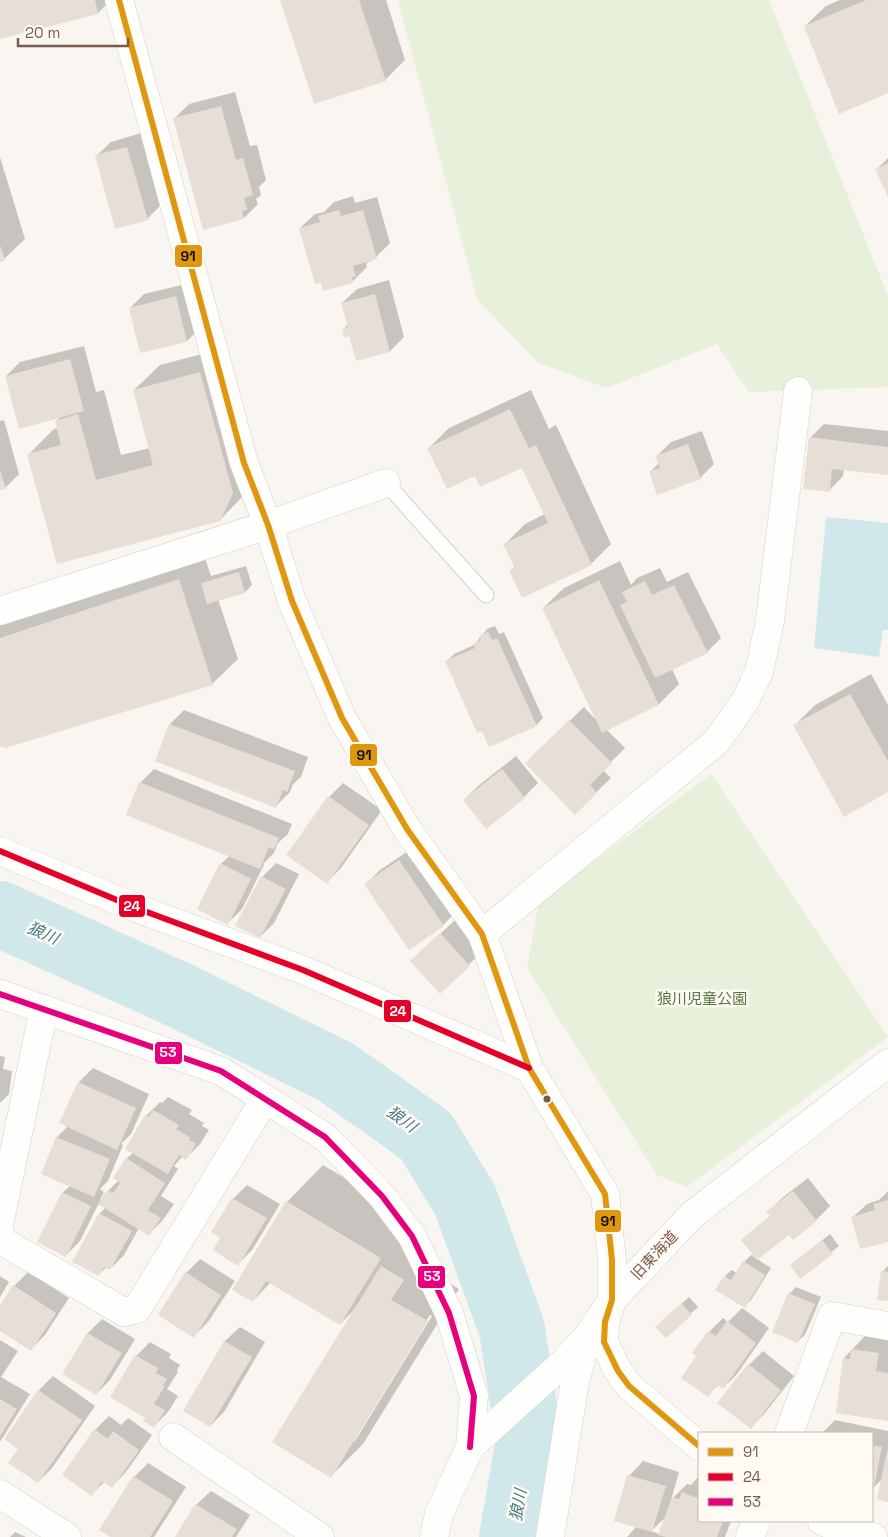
<svg xmlns="http://www.w3.org/2000/svg" width="888" height="1537" viewBox="0 0 888 1537" font-family="'Space Grotesk','Noto Sans JP',sans-serif">
<style>
.green{fill:#e7f0db}
.water{fill:#d0e8ea}
.shadow{fill:#0003;fill-rule:evenodd}
.lines{fill:none;stroke-linecap:round;stroke-linejoin:round}
.river{stroke:#d0e8ea;stroke-width:66}
.building{fill:#e6ded7}
.service-casing{stroke:#d7d1cb;stroke-width:17}
.minor-casing{stroke:#d7d1cb;stroke-width:29}
.service{stroke:#fefefd;stroke-width:15}
.minor{stroke:#fefefd;stroke-width:28}
.bus-1-casing{stroke:#fffaf3;stroke-width:10}
.bus-2-casing{stroke:#fffaf3;stroke-width:10}
.bus-3-casing{stroke:#fffaf3;stroke-width:10}
.bus-1{stroke:#de970f;stroke-width:6}
.bus-2{stroke:#e4002b;stroke-width:6}
.bus-3{stroke:#e5007d;stroke-width:6}
.bus-dot{fill:#7a5c4d;stroke:#fffaf3;stroke-width:2}
.labels{text-anchor:middle;dominant-baseline:central;stroke-width:5;stroke-linejoin:round;paint-order:stroke}
.park-label{font-size:15px;fill:#537a41;stroke:#fffaf3}
.street-label{font-size:15px;fill:#7a5c4d;stroke:#fffaf3}
.water-label{font-size:16px;font-style:italic;fill:#437c86;stroke:#fffaf3}
.line-badge{stroke:#fffaf3;stroke-width:2}
.badge-label{font-size:14px;text-anchor:middle;font-weight:bold;fill:#fff}
.pale-badge-label{font-size:14px;text-anchor:middle;font-weight:bold;fill:#111}
</style>
<rect width="100%" height="100%" fill="#f9f5f0"/>
<path class="green" d="M398 0H769L888 296V387L749 392 717 344 606 388 537 362 477 299Z
M711 774 888 1037 687 1187 657 1175 527 968 539 902Z"/>
<path class="water" d="M826 517 888 523V630H883L879 657 814 648Z"/>
<path class="shadow" d="M0 0H111L98 13 0 38Z
M281 0H386L405 60 385 80Z
M840 0H888V92L805 26 826 6Z
M235 92 250 146 257 145 266 180 259 187 261 195 256 199 258 204 244 218 204 228 175 118 189 104Z
M141 133 161 205 147 219 96 156 111 142Z
M0 157 25 239 4 259 0 260Z
M888 158V194L877 169Z
M353 196 355 203 377 197 390 243 376 257 366 264 367 267 353 281 324 290 300 228 315 214 324 212 334 202Z
M389 280 404 337 390 351 357 360 350 334 343 330 348 324 342 303 357 289Z
M190 283 201 327 187 341 141 352 130 308 144 294Z
M84 346 96 392 104 390 121 455 150 448 134 390 160 365 225 348 245 494 220 520 58 563 28 455 54 429 58 428 56 421 61 416 6 376 20 362Z
M531 390 549 429 556 425 611 544 591 564 510 571 515 566 505 544 525 524 545 514 522 466 475 474 429 448 449 428Z
M4 420 19 474 5 488 0 489V421Z
M824 424 888 431V474L844 469 843 476 829 491 810 438Z
M702 431 714 464 700 478 650 472 659 463 657 456 671 442Z
M204 555 211 576 246 566 252 585 245 592 218 599 238 659 212 684 0 745V621Z
M620 561 631 585 637 578 660 568 667 582 688 572 721 638 707 652 672 669 679 684 659 704 606 729 625 748 603 770 611 778 575 813 527 763 584 707 596 720 543 608 564 588Z
M495 626 499 634 504 632 543 718 536 725 447 661 454 654 474 645 487 629Z
M871 674 888 705V791L795 725 815 705Z
M184 710 308 757 301 777 293 784 290 792 276 806 156 761 170 724Z
M516 756 538 783 524 797 464 800 478 786Z
M154 769 292 824 288 834 278 843 274 853 263 864 264 865 242 909 228 923 221 864 230 855 140 783Z
M343 783 382 810 341 868 327 882 329 797Z
M414 847 457 911 443 925 410 948 366 884 380 870Z
M276 863 299 874 274 923 260 937 262 877Z
M455 920 483 951 440 992 426 947Z
M0 1056 5 1057 3 1069 12 1071 9 1094 0 1103Z
M93 1068 149 1094 131 1134 121 1144 123 1145 108 1181 100 1189 104 1192 100 1200 102 1201 108 1191 119 1180 126 1159 133 1153 146 1116 160 1102 162 1103 168 1097 192 1110 189 1114 204 1123 202 1126 209 1130 200 1144 186 1158 183 1156 174 1166 178 1169 161 1196 174 1204 163 1220 149 1234 139 1228 124 1255 110 1269 107 1267 99 1274 100 1213 106 1207 99 1203 80 1241 66 1255 39 1242 63 1192 71 1185 42 1173 57 1137 68 1126 61 1123 79 1082Z
M323 1165 417 1221 414 1235 435 1248 422 1267 459 1289 363 1444 331 1476 354 1310 340 1324 271 1282 253 1301 287 1202ZM430 1315 432 1316 355 1441H352Z
M808 1178 830 1206 816 1220 742 1240 771 1215 768 1212 782 1198Z
M247 1185 280 1204 252 1250 238 1264 222 1237 213 1232 233 1199Z
M888 1191V1240L852 1218 867 1204 879 1200Z
M830 1234 839 1246 801 1277 791 1265Z
M751 1255 771 1268 751 1300 745 1306 725 1276 732 1270 737 1273 744 1262Z
M200 1259 235 1281 208 1322 194 1336 186 1273Z
M888 1266V1300L883 1271Z
M28 1272 69 1298 45 1335 31 1349 0 1330V1307L14 1286Z
M0 1276 9 1282 0 1297Z
M796 1287 821 1297 805 1335 798 1341 789 1294Z
M689 1297 698 1307 666 1336 664 1320Z
M742 1308 769 1328 737 1374 723 1388 718 1385 708 1395 698 1356 709 1332 723 1318 728 1322Z
M102 1319 135 1339 110 1380 96 1394 64 1374 88 1333Z
M240 1327 265 1342 224 1412 210 1426 185 1411 225 1341Z
M866 1335 888 1338V1419L844 1358Z
M0 1340 18 1351 1 1377 30 1394 0 1442Z
M150 1342 171 1354 169 1358 180 1365 177 1370 178 1372 167 1389 178 1396 168 1412 154 1426 146 1417 136 1356Z
M763 1351 794 1376 765 1413 751 1427 749 1365Z
M53 1376 95 1406 52 1468 38 1482 20 1448 6 1439 39 1390Z
M109 1416 121 1425 128 1418 152 1435 126 1472 112 1486 105 1481 92 1494 95 1430Z
M835 1420 888 1431V1500L882 1479 872 1489V1433H822Z
M643 1461 679 1472 671 1500 687 1484 691 1485 697 1478 699 1479V1521H731L725 1537H627L637 1526 629 1476ZM667 1516 660 1534 651 1531Z
M148 1463 186 1487 154 1537H113L134 1477Z
M211 1491 250 1515 236 1537H177L196 1505Z
M15 1532 26 1537H10Z"/>
<g class="lines">
<path class="river" d="M0 914 177 994 336 1072 426 1136 465 1200 512 1329 529 1440 512 1537"/>
</g>
<path class="building" d="M0 0H95L98 14 0 39Z
M280 0H359L386 81 314 104Z
M866 0H888V93L839 114 804 26Z
M221 106 236 160 243 158 253 195 244 198 247 210 242 211 244 219 203 230 173 118Z
M127 147 148 220 115 229 95 155Z
M888 163V197L875 169Z
M339 210 341 216 363 210 377 259 353 266 356 276 352 277 353 283 323 291 321 283 315 284 299 228 320 222 318 216Z
M0 245 5 260 0 262Z
M375 294 390 352 356 361 349 336 344 337 342 329 348 327 341 303Z
M176 296 187 342 140 353 129 308Z
M70 359 84 411 19 429 5 376Z
M200 372 233 493 220 521 57 564 27 454 61 445 55 421 78 414 96 480 153 465 133 390Z
M510 409 529 448 536 445 592 565 522 598 509 570 515 568 503 544 548 523 522 468 480 487 475 476 447 489 427 448Z
M809 437 888 447V475L832 469 830 492 803 489Z
M688 444 701 479 657 495 649 471 660 468 655 456Z
M0 470 6 489 0 490Z
M239 572 245 593 207 604 201 583Z
M179 579 213 685 5 748 0 746V638Z
M599 580 659 705 602 733 542 608Z
M645 581 652 595 674 585 708 653 655 678 620 605 627 602 622 592Z
M488 632 492 640 497 638 537 726 489 747 482 731 477 733 445 661 475 648 473 644 481 640 479 636Z
M850 694 888 761V792L844 817 793 725Z
M569 720 612 763 590 785 597 793 575 815 525 763Z
M169 724 295 771 287 792 283 790 276 808 155 761Z
M502 769 525 798 486 829 463 800Z
M139 782 279 838 274 849 269 847 260 869 126 815Z
M328 796 369 825 327 884 286 855Z
M399 860 444 926 409 950 364 884Z
M220 863 251 879 228 925 197 909Z
M261 876 286 889 260 938 235 926Z
M440 933 470 966 440 994 410 961Z
M78 1082 136 1108 117 1150 59 1123Z
M153 1110 179 1125 176 1129 191 1138 189 1140 196 1144 186 1160 179 1155 168 1174 125 1149 145 1115 149 1117Z
M56 1137 110 1159 94 1197 41 1174Z
M126 1158 165 1183 148 1210 161 1218 149 1236 98 1204 107 1190 113 1193 120 1183 113 1178Z
M793 1191 817 1221 793 1240 789 1235 757 1260 741 1240 770 1216 766 1212Z
M62 1192 91 1206 66 1257 37 1242Z
M232 1198 267 1218 238 1266 213 1250 220 1238 211 1232Z
M888 1200V1242L860 1249 851 1217 875 1210 873 1204Z
M286 1201 381 1258 340 1325 266 1281 253 1302 232 1290Z
M99 1213 132 1231 110 1270 104 1267 99 1276 72 1262Z
M822 1240 833 1254 800 1279 790 1265Z
M743 1261 765 1275 745 1308 715 1290 724 1276 731 1280Z
M381 1266 404 1280 391 1300 428 1321 331 1478 272 1442Z
M881 1271 888 1272V1301L877 1300Z
M185 1272 221 1295 194 1338 158 1315Z
M13 1285 56 1313 31 1351 0 1331V1305Z
M788 1293 815 1304 798 1343 772 1332Z
M681 1303 692 1315 666 1338 655 1327Z
M727 1321 756 1343 723 1389 717 1385 708 1397 681 1378 696 1356 692 1353 708 1331 716 1336Z
M87 1333 122 1353 96 1395 62 1374Z
M224 1341 252 1357 210 1427 183 1411Z
M851 1349 879 1353 876 1371 888 1373V1421L836 1413 843 1358 850 1359Z
M135 1355 158 1368 156 1373 167 1379 163 1385 165 1386 154 1404 165 1410 154 1428 143 1421 145 1418 110 1397Z
M748 1364 781 1390 751 1429 717 1403Z
M38 1390 82 1420 38 1483 8 1463 18 1449 4 1439Z
M0 1399 17 1409 0 1436Z
M94 1429 108 1439 113 1431 139 1450 112 1488 102 1481 92 1496 62 1475Z
M872 1445 882 1447 873 1492H872Z
M887 1451H888V1502L877 1499Z
M627 1475 666 1486 652 1532 614 1521Z
M133 1476 173 1501 150 1537H110L99 1530Z
M682 1492 699 1499V1521H723L717 1537H666L658 1535 672 1497 679 1499Z
M195 1504 237 1529 232 1537H175Z"/>
<g class="lines">
<defs>
<path id="service" d="M386 483 486 595"/>
<path id="minor" d="M119 0 244 463 268 525 292 601 342 718 407 829 482 934 529 1068 605 1194 612 1260V1300L605 1322 604 1342 618 1371 629 1386 699 1446
M0 611 268 525 386 483
M0 851 136 908 303 970 529 1068
M482 934 716 742 744 703 759 672 770 620 798 391
M0 994 221 1071 325 1137 382 1196 412 1236 449 1313 474 1396 470 1447
M0 1220 44 1009
M0 1232 2 1241 124 1312 137 1309 265 1099
M789 1433 832 1316 888 1326
M173 1437 320 1537
M0 1494 67 1537
M822 1521 850 1533 873 1537
M434 1537 439 1514 470 1447 563 1363 588 1336 612 1300 692 1215 888 1063
M550 1537 574 1387 586 1339
M750 1537 756 1521"/>
</defs>
<use href="#service" class="service-casing"/>
<use href="#minor" class="minor-casing"/>
<use href="#service" class="service"/>
<use href="#minor" class="minor"/>
<defs>
<path id="bus-1" d="M119 0 244 463 268 525 292 601 342 718 407 829 482 934 529 1068 605 1194 612 1260V1300L605 1322 604 1342 618 1371 629 1386 699 1446"/>
<path id="bus-2" d="M0 851 136 908 303 970 529 1068"/>
<path id="bus-3" d="M0 994 221 1071 325 1137 382 1196 412 1236 449 1313 474 1396 470 1447"/>
</defs>
<use href="#bus-1" class="bus-1-casing"/>
<use href="#bus-2" class="bus-2-casing"/>
<use href="#bus-3" class="bus-3-casing"/>
<use href="#bus-1" class="bus-1"/>
<use href="#bus-2" class="bus-2"/>
<use href="#bus-3" class="bus-3"/>
</g>
<circle class="bus-dot" cx="547" cy="1099" r="4.5"/>
<g class="labels">
<g class="park-label">
<text x="702" y="998">狼川児童公園</text>
</g>
<g class="street-label">
<text transform="translate(654 1255) rotate(-47)">旧東海道</text>
</g>
<g class="water-label">
<text transform="translate(43 933) rotate(24)">狼川</text>
<text transform="translate(402 1119) rotate(36)">狼川</text>
<text transform="translate(518 1505) rotate(-80)">狼川</text>
</g>
</g>
<g class="line-badge">
<rect x="174" y="244" width="29" height="24" rx="5" fill="#de970f"/>
<rect x="349" y="743" width="29" height="24" rx="5" fill="#de970f"/>
<rect x="118" y="894" width="28" height="24" rx="5" fill="#e4002b"/>
<rect x="383" y="999" width="29" height="24" rx="5" fill="#e4002b"/>
<rect x="154" y="1041" width="29" height="24" rx="5" fill="#e5007d"/>
<rect x="594" y="1209" width="28" height="24" rx="5" fill="#de970f"/>
<rect x="417" y="1265" width="29" height="24" rx="5" fill="#e5007d"/>
</g>
<g class="badge-label">
<text x="132" y="911">24</text>
<text x="398" y="1016">24</text>
<text x="168" y="1057">53</text>
<text x="432" y="1281">53</text>
</g>
<g class="pale-badge-label">
<text x="188" y="261">91</text>
<text x="364" y="760">91</text>
<text x="608" y="1226">91</text>
</g>
<rect x="698" y="1432" width="175" height="90" fill="#fffaf3" stroke="#cabbb1"/>
<rect x="708" y="1448" width="25" height="8" fill="#de970f" stroke="#cabbb1"/>
<text x="743" y="1457" font-size="15" fill="#7a5c4d">91</text>
<rect x="708" y="1473" width="25" height="8" fill="#e4002b" stroke="#cabbb1"/>
<text x="743" y="1482" font-size="15" fill="#7a5c4d">24</text>
<rect x="708" y="1498" width="25" height="8" fill="#e5007d" stroke="#cabbb1"/>
<text x="743" y="1507" font-size="15" fill="#7a5c4d">53</text>
<path d="M18 38v8h110v-8" fill="none" stroke="#7a5c4d" stroke-width="2.5"/>
<text x="25" y="38" font-size="15" fill="#7a5c4d" stroke="#fffaf3" stroke-width="4" paint-order="stroke">20 m</text>
</svg>
